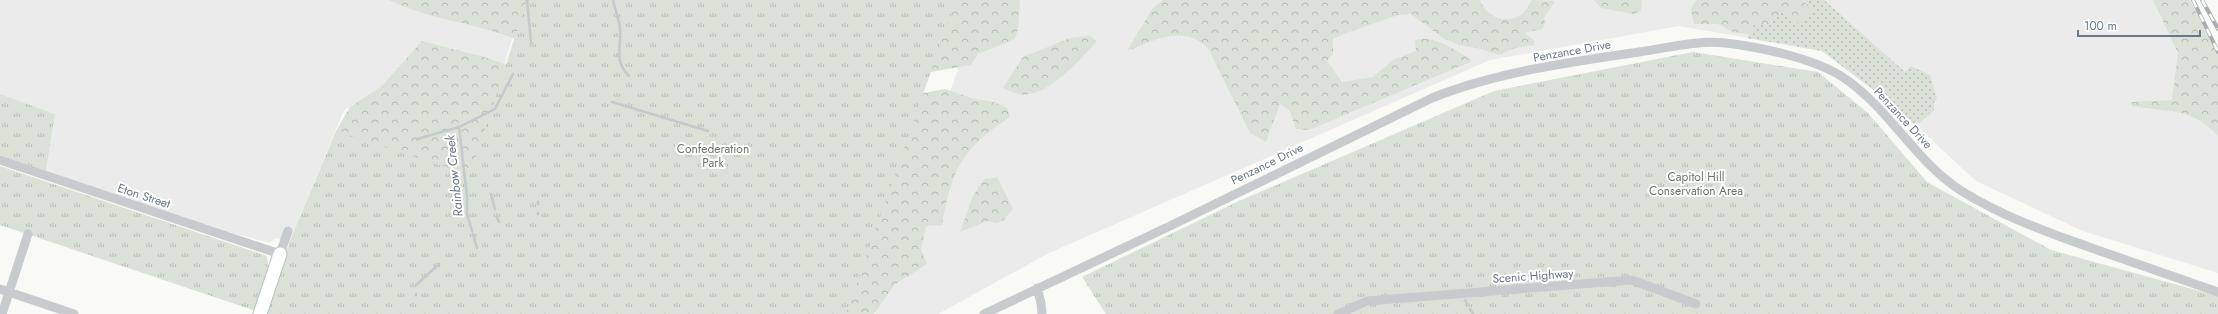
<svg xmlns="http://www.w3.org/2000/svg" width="2218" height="314" viewBox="0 0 2218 314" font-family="Jost,sans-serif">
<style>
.built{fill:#eaebea}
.grass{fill:url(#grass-dots)}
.forest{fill:url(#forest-crowns)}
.park{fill:url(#park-tufts)}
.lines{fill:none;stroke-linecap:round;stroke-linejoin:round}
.stream{stroke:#c0cbd0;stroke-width:2.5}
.secondary-casing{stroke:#b9bec3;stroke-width:15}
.street{stroke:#c7cbce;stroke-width:9}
.secondary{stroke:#fff;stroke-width:13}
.rail-casing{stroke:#a7adb3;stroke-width:4}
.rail{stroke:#fff;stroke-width:2.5;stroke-dasharray:8;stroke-linecap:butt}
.labels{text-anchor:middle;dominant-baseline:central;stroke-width:4;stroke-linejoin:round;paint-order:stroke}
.street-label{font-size:12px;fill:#667889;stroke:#fff}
.park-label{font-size:12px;fill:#657a62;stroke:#fff}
.water-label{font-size:13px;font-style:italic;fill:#627984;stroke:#fff}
</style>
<defs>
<pattern id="grass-dots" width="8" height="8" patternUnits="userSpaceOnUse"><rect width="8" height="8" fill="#dae1d7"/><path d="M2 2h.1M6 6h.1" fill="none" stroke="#b5bbb4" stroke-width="1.8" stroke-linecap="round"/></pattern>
<pattern id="forest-crowns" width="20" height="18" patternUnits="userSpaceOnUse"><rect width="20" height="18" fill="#dae1d7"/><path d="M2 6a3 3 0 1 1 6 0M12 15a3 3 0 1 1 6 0" fill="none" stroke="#b5bbb4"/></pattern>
<pattern id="park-tufts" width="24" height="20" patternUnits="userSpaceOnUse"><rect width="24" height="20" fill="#dae1d7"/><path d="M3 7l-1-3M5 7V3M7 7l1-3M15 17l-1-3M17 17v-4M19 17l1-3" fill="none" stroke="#b5bbb4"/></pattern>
</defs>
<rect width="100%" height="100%" fill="#f9f9f6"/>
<path class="built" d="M0 0H437L514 32 503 69 383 90 344 110 289 243 276 238 270 243 229 232 46 171 55 114 0 94Z
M982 0H2186L2218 65V273L2083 231 1976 181 1896 107 1822 51 1679 26 1490 60 1049 253 938 314H875L884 282Z"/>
<path class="grass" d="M1804 0H1824L1905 72 1911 66 1930 75 1937 99 1934 102V110L1916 126 1895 106 1822 51 1747 38 1755 23 1769 25 1782 12 1815 10Z"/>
<path class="forest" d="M389 0H1020L1018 29 1015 39 978 54 971 65 762 101 516 39C503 35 491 30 478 27 447 19 417 14 389 0Z
M1163 0H1480C1486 16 1504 25 1521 15 1525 12 1529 5 1532 0L1555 1 1544 18 1545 24 1542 29 1524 33 1535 41 1533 45 1515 48 1499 55 1477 48 1459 45 1443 38 1411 14 1398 15 1346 33 1333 39V53L1327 61 1342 82 1373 77 1393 60 1416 51 1415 40C1434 34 1456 50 1471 60L1470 62 1309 130 1296 129 1290 111 1280 104 1266 142 1250 133 1208 48C1183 24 1155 40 1127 51L1152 9Z
M1594 0H1642L1641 11 1633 14 1601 8Z
M1696 0H1802L1815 10 1799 23 1782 12 1769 25 1755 23 1749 34 1733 32 1718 24H1694L1691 9Z
M2153 0H2190L2218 54V136C2191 106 2168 113 2133 106L2131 102 2172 100 2178 53Z
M1090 36 1097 41C1083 57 1052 91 1030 94 1020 96 1012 92 1003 88L1023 57 1070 38Z
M422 41 484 57 584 91 870 103 945 89 975 99 994 102 1007 108 1010 117C961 149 952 170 942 225L926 226 921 250 927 264 894 285 874 314H274L336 131 350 107 381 87Z
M997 177 1013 209 1004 220 997 223 988 221 960 232 973 196 983 180Z"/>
<path class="park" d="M527 0H956L846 314H266L289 243 336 131 470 175Z
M1693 52 1818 72 1868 113 1927 182 2051 250 2218 296V314H1106L1082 277 1239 201 1494 91Z
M0 94 55 114 46 171 0 155Z
M0 166 267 256 268 266 256 311 0 225Z"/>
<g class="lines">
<path class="stream" d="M527 0 531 43
M613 0C615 9 619 19 620 28 622 47 613 60 629 76
M612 102 708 131
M417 139 459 127
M491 194 495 209
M538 204V202
M538 213V214
M497 217 499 222
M472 231 467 214V196L459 127 495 109 513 74
M473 234 477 248
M416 285 439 264
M416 295V294
M1465 300 1467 304
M1470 309 1473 314"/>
<defs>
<path id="secondary" d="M260 314 280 254"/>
</defs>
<use href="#secondary" class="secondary-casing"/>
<path class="street" d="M0 160 280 254 288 231
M1037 288 1041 303 1042 314
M0 289 74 314
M2 314 28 234
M984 314 1170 226 1432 98C1497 72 1570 62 1639 52 1667 48 1697 40 1725 43 1760 47 1812 58 1841 76 1888 106 1914 160 1960 190 2004 218 2055 235 2103 252 2141 265 2180 279 2218 292
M1338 314 1367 301 1632 280 1696 304"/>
<use href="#secondary" class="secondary"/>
<defs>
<path id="rail" d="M2193 0 2218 52
M2202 0 2218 29"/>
</defs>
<use href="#rail" class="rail-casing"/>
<use href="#rail" class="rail"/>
</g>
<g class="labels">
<g class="street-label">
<text transform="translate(1572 51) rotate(-10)">Penzance Drive</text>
<text transform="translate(1903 118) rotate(47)">Penzance Drive</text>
<text transform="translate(1267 164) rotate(-26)">Penzance Drive</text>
<text transform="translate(144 196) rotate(18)">Eton Street</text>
<text transform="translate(1533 276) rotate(-4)">Scenic Highway</text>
</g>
<g class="park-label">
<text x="713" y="149">Confederation<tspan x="713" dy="14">Park</tspan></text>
<text x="1696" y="177">Capitol Hill<tspan x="1696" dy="14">Conservation Area</tspan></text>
</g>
<g class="water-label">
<text transform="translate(454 176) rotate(-96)">Rainbow Creek</text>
</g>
</g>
<path d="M2078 30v6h122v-6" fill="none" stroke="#667889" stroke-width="2"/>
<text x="2084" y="30" font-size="12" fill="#667889" stroke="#ffffff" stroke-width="3" paint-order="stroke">100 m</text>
</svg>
